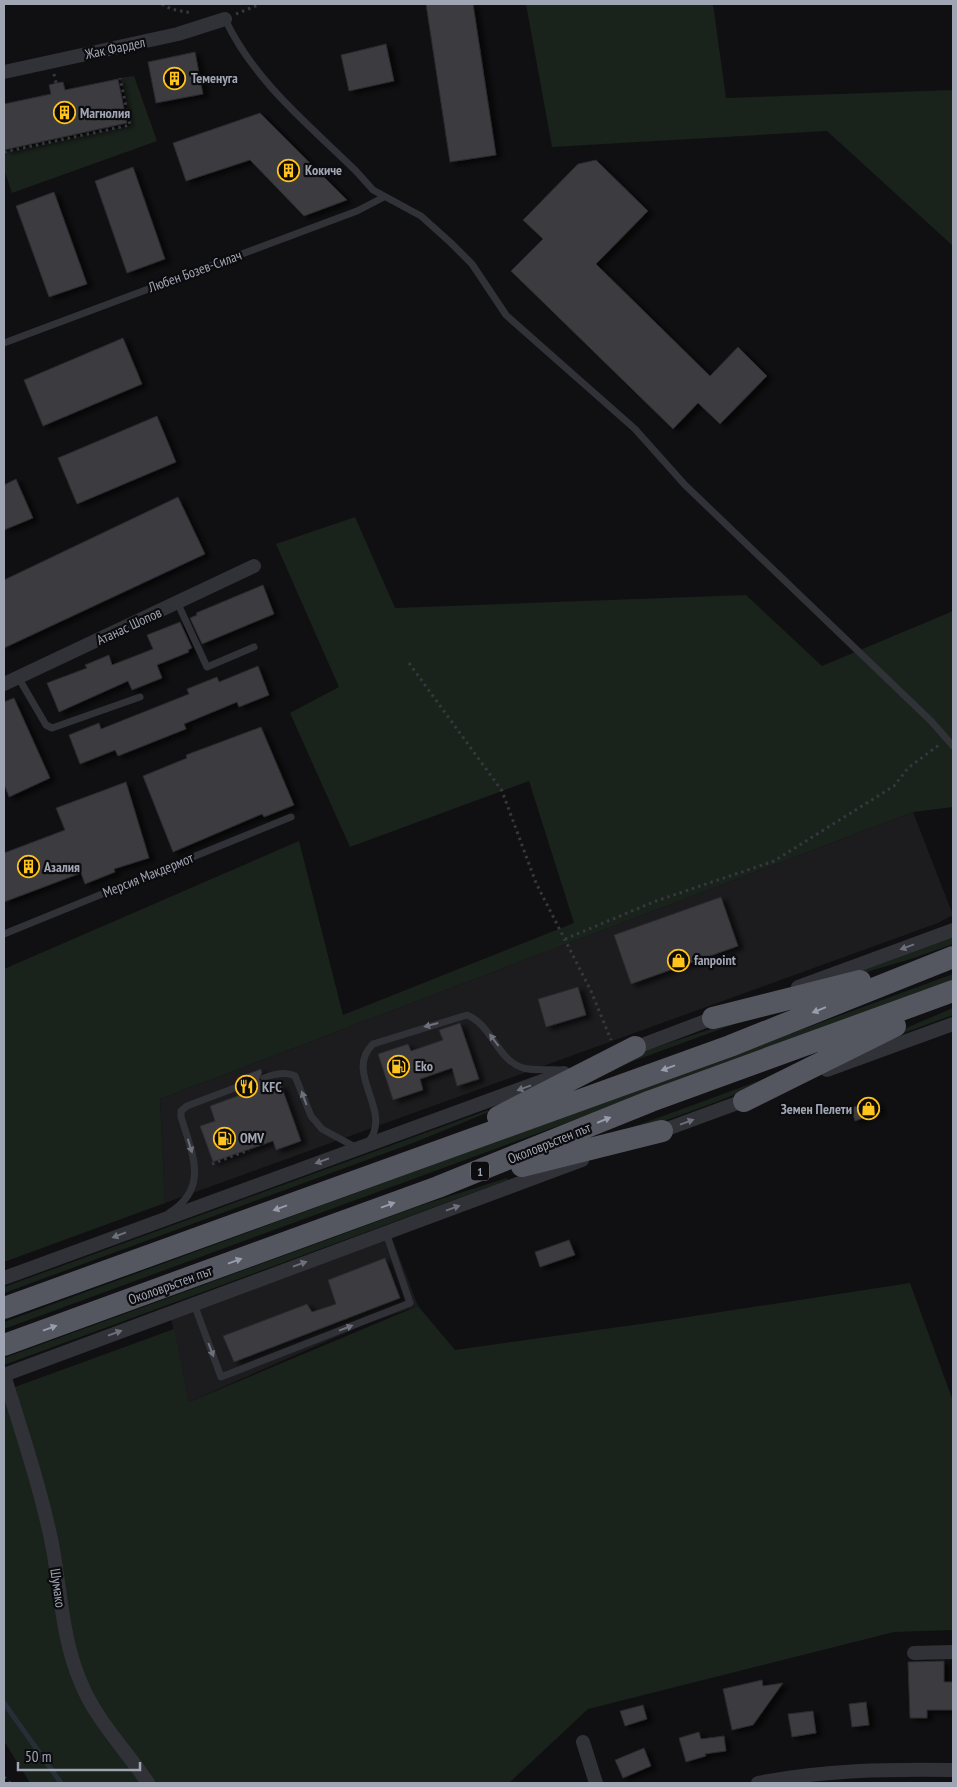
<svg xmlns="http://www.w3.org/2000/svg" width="957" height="1787" viewBox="0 0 957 1787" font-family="'PT Sans Narrow',sans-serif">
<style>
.built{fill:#1c1c1f}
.green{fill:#1a221c}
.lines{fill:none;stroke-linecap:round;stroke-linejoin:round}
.stream{stroke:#262e37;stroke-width:5}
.building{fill:#3a3a40;stroke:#2a2a2e;filter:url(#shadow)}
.path{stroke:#37383f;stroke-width:3;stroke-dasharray:2.5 4;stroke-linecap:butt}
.service{stroke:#313237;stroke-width:7}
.minor{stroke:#313237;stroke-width:14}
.trunk{stroke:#545660;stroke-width:22}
.oneway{fill:#6e717c}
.oneway2{fill:#989dac}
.labels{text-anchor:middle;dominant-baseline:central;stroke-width:4.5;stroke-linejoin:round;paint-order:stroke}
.shield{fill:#0c0b0d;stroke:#747782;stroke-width:1}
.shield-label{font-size:12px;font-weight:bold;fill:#a0a5b4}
.street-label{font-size:14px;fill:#a0a5b4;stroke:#0c0b0d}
.poi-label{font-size:14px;font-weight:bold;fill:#a0a5b4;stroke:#0c0b0d;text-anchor:start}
</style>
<defs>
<filter id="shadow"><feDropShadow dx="5.5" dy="3" stdDeviation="2.5" flood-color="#0009"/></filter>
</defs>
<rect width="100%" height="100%" fill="#101012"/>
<path class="built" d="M913 812 953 915 938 923 165 1203 160 1099Z
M392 1238 418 1306 368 1323 189 1402 171 1318Z"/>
<path class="green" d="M526 4H713L726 98 953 90V246L827 131 552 147Z
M134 76 157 141 12 193 4 169V152L130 125 120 78Z
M355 517 395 608 746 595 822 666 953 611V807L913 812 160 1099 165 1203 4 1262V969L299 841 343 1015 574 923 529 781 350 847 290 713 339 687 276 544Z
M953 937V944L914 958 850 977V975Z
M953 974V981L4 1329V1322Z
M953 1008V1015L871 1045V1043Z
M756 1014V1016L579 1081 636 1054Z
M778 1074 779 1076C718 1103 657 1125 592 1142Z
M488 1110 489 1112 413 1143 4 1293V1287Z
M507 1178 508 1180 4 1365V1358L425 1204Z
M910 1283 953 1401V1630L894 1632 588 1709 509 1783H30L4 1741V1391L174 1329 189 1402 418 1306 455 1350 662 1321Z"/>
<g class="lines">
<path class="stream" d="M4 1703 61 1783"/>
</g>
<path class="building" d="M426 4H473L496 155 450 162Z
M386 44 394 81 349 91 341 55Z
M195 52 203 94 156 103 148 62Z
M118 79 127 123 4 150V104L51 94 49 85 56 83 63 82 65 90Z
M260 113 347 200 304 216 250 160 186 181 173 143Z
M596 160 648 211 596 264 710 376 738 347 767 376 720 424 698 403 673 429 511 271 543 239 523 220 578 164Z
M133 167 165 259 127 273 95 181Z
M54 192 87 284 49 297 16 206Z
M123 338 142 384 43 426 24 380Z
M157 416 176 462 77 504 58 458Z
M16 479 33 518 4 530V485Z
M178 497 205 554 4 648V580Z
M263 585 274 614 202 644 190 618 197 615 196 613Z
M180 622 192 648 188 650 189 652 157 665 162 678 132 690 128 681 59 712 47 683 87 668 85 665 109 655 112 665 153 649 147 635Z
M258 666 269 695 239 707 237 702 184 724 186 729 118 756 115 750 80 764 69 735 99 723 101 729 189 694 187 689 217 677 219 682Z
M14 698 50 778 9 797 4 784V702Z
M261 727 294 805 264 817 262 814 173 852 143 776 187 758 186 755Z
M126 782 149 858 114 869 115 872 85 884 81 873 4 902V853L65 830 56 808Z
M721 897 738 946 631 984 614 935Z
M578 987 586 1015 546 1027 538 999Z
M460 1023 479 1079 457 1086 452 1068 420 1079 423 1090 393 1100 378 1054 408 1044 411 1051 443 1040 439 1030Z
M261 1069 262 1073 259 1080 266 1083 268 1089 281 1085 301 1141 276 1150 273 1141 213 1162 200 1126 215 1121 210 1106 243 1094 242 1091 245 1085 237 1078Z
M876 1100 880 1112 855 1121 851 1108Z
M569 1240 575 1255 540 1267 535 1252Z
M385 1258 400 1298 234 1362 223 1336 307 1304 312 1312 336 1304 328 1280Z
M944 1661V1682H953V1710H927V1718H910L908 1662Z
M762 1680 763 1686 783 1683 753 1725 732 1730 723 1689Z
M866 1702 869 1725 852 1727 849 1704Z
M643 1705 647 1719 625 1726 620 1711Z
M813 1711 816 1733 792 1737 788 1714Z
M699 1732 701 1739 724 1736 726 1751 705 1754 706 1756 686 1762 679 1738Z
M644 1748 651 1766 623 1778 615 1760Z"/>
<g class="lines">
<path class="path" d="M162 4 171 9 192 13
M236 14 260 4
M54 74 56 83
M4 152 130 125 120 78
M409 663 502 791 536 883 591 991 611 1040
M565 939 656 901 774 861 894 786 908 768 939 745
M212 1164 249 1150
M4 1777 10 1783"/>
<path class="service" d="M225 19C254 81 308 124 356 171L373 190 421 216 451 243 472 264 506 315 635 429 685 485 931 721 953 746
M4 343 357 211 384 197
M178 604 207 667 254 647
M18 677 46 725 52 728 140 697
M4 934 291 817
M264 1078C274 1074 285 1071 295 1076L311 1116 322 1129 357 1148
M369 1141C393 1110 343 1073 373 1044L467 1015C492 1025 497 1060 523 1068 534 1071 550 1069 562 1070
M169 1213C210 1188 192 1153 181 1117V1111L187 1106 240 1086
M194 1304 221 1377 410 1303 386 1233"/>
<path class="minor" d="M4 72 178 34 225 19
M4 684 254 566
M798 987 953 930
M629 1050 719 1016
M827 1070 953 1024
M656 1133 751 1098
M4 1278 564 1073
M4 1375 582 1160
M4 1375C21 1430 39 1483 51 1539 61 1587 61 1637 81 1683 96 1720 126 1750 148 1783
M914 1653 953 1652
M583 1742 596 1783
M758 1783C823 1770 888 1769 953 1770"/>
<path class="trunk" d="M713 1018 860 981
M744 1101 895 1026
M498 1117 635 1047
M522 1166 662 1131
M4 1308 730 1046 953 957
M4 1345 438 1187 651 1101 953 991"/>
</g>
<defs><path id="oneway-solid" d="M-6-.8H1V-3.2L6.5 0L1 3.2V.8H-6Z" transform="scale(1.25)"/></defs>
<g class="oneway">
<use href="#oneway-solid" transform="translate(907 947) rotate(160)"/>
<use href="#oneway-solid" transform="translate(431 1025) rotate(165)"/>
<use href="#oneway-solid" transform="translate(494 1040) rotate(-127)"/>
<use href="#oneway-solid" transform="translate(524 1088) rotate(160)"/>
<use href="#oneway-solid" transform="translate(304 1098) rotate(-110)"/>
<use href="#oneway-solid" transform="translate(687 1122) rotate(-20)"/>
<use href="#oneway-solid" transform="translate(190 1146) rotate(73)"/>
<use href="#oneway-solid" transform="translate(322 1161) rotate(160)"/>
<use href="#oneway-solid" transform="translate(453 1208) rotate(-20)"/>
<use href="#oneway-solid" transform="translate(119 1235) rotate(159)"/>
<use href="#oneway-solid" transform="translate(300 1264) rotate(-20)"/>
<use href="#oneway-solid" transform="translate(346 1328) rotate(-21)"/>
<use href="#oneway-solid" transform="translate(115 1333) rotate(-20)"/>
<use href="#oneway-solid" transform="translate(211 1350) rotate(69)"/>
</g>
<g class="oneway2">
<use href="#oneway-solid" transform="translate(819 1010) rotate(158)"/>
<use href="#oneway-solid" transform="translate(668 1068) rotate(160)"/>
<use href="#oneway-solid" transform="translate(604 1120) rotate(-22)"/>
<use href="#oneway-solid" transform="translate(388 1205) rotate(-20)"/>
<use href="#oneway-solid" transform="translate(280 1208) rotate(160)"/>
<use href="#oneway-solid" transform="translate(235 1261) rotate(-20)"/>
<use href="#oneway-solid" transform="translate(50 1328) rotate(-20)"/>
</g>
<defs>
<symbol id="building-ring" viewBox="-11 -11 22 22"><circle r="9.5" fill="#0c0b0d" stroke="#ffc31b" stroke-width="1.5"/><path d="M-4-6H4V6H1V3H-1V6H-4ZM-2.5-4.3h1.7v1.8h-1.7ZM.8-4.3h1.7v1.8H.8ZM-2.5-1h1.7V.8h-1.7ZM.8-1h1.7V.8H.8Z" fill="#ffc31b"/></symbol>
<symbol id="shop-ring" viewBox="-11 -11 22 22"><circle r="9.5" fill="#0c0b0d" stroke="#ffc31b" stroke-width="1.5"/><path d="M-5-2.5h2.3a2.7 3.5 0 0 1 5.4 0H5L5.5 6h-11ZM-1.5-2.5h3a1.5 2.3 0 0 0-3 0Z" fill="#ffc31b"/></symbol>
<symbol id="fuel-ring" viewBox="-11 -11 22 22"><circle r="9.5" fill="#0c0b0d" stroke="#ffc31b" stroke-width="1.5"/><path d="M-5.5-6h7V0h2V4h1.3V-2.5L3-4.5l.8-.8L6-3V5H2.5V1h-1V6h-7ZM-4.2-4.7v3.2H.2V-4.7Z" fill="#ffc31b"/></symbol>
<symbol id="restaurant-ring" viewBox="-11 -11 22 22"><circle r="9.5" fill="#0c0b0d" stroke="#ffc31b" stroke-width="1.5"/><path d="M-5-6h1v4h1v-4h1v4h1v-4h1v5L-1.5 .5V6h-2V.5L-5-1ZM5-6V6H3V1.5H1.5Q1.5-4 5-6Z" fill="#ffc31b"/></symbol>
</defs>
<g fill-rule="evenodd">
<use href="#building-ring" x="162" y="66" width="25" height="25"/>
<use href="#building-ring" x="52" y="100" width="25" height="25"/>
<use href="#building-ring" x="276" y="158" width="25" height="25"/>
<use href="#building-ring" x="16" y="854" width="25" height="25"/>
<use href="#shop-ring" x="666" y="948" width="25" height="25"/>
<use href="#fuel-ring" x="386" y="1054" width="25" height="25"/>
<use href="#restaurant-ring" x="234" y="1074" width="25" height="25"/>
<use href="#shop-ring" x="856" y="1096" width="25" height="25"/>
<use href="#fuel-ring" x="212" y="1126" width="25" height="25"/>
</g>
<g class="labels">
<rect class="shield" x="471" y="1161.5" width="18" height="19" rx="4"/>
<g class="shield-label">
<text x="480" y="1171">1</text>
</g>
<g class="street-label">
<text transform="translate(115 48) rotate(-12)">Жак Фардел</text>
<text transform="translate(195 271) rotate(-20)">Любен Бозев-Силач</text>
<text transform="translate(129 626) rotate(-25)">Атанас Шопов</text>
<text transform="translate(148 875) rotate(-22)">Мерсия Макдермот</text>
<text transform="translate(549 1143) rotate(-22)">Околовръстен път</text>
<text transform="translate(170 1285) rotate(-20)">Околовръстен път</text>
<text transform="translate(58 1588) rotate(82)">Шумако</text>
</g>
<g class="poi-label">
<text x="191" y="78">Теменуга</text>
<text x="80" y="113">Магнолия</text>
<text x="305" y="170">Кокиче</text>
<text x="44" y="867">Азалия</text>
<text x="694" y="960">fanpoint</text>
<text x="415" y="1066">Eko</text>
<text x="262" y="1087">KFC</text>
<text x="852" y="1109" text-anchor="end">Земен Пелети</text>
<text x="240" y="1138">OMV</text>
</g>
</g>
<rect width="957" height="1787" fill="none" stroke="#a0a5b4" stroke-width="10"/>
<path d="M18 1762v8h122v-8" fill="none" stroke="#a0a5b4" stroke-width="2.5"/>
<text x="25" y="1762" font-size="15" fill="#a0a5b4" stroke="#0c0b0d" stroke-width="4" paint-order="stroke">50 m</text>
</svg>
